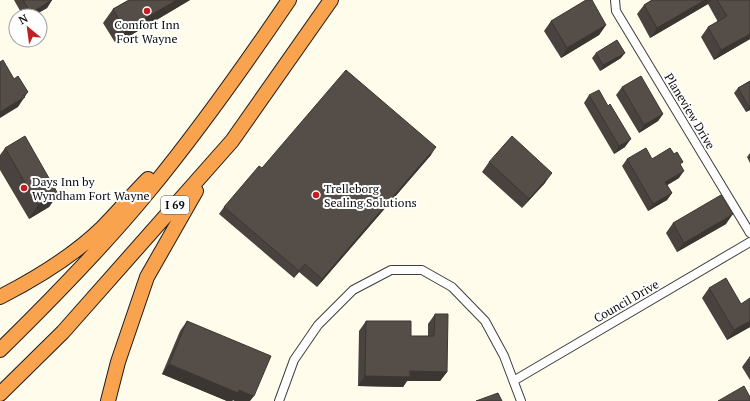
<svg xmlns="http://www.w3.org/2000/svg" width="750" height="401" viewBox="0 0 750 401" font-family="'PT Serif',serif">
<style>
.lines{fill:none;stroke-linecap:round;stroke-linejoin:round}
.minor-casing{stroke:#3f3f3f;stroke-width:10}
.motorway-casing{stroke:#1d1d1d;stroke-width:16}
.minor{stroke:#fff;stroke-width:8}
.motorway{stroke:#faa34e;stroke-width:14}
.wall{fill:#49423e}
.shaded-wall{fill:#3c3632}
.building{fill:#554d48;stroke:#3c3632}
.poi-dot{fill:#c11f21;stroke:#fff;stroke-width:1.5}
.labels{text-anchor:middle;dominant-baseline:central;stroke-width:4;stroke-linejoin:round;paint-order:stroke}
.shield{fill:#fff;stroke:#555;stroke-width:1}
.shield-label{font-size:11px;font-weight:bold;fill:#0c0c0c}
.poi-label{font-size:12px;fill:#0c0c0c;stroke:#fff;text-anchor:start}
.street-label{font-size:12px;fill:#0c0c0c;stroke:#fff}
</style>
<rect width="100%" height="100%" fill="#fffceb"/>
<g class="lines">
<defs>
<path id="minor" d="M615 0 616 11 750 233
M515 380 750 242
M279 401 294 360 318 325 353 290 391 270H422L452 287 485 321 504 356 521 401"/>
<path id="motorway" d="M0 297C37 278 72 257 102 228 118 212 132 195 148 179
M0 350C52 299 103 247 149 191 199 130 245 65 289 0
M0 394 63 332 232 141 331 0
M108 401 118 362 147 277 196 191"/>
</defs>
<use href="#minor" class="minor-casing"/>
<use href="#motorway" class="motorway-casing"/>
<use href="#minor" class="minor"/>
<use href="#motorway" class="motorway"/>
</g>
<path class="wall" d="M14 0H52L47 8 33 16H23Z
M129 0H190L116 44 103 23 113 9Z
M652 0H750V39L714 60 701 37 708 27 718 22 708 4 650 38 637 14 644 5Z
M551 21 606 25 599 35 561 58 544 31Z
M596 53 621 58 600 71 592 58Z
M750 81V110L746 112 734 93 738 88Z
M622 87 663 114 658 121 639 133 616 95Z
M589 95 625 147 614 154 584 103Z
M5 148 58 194 49 207 29 219 0 170V155Z
M750 153V163L747 157Z
M431 155 317 287 299 272 294 278 219 214 224 207 262 168Z
M627 159H652L681 165 679 178 667 185 672 193 667 200 648 211 622 166Z
M489 162 545 183 522 208 482 172Z
M673 223 726 224 677 252 666 233Z
M709 288 750 327 727 340 702 298Z
M435 314 447 372 440 381H407L403 387 358 386 359 331 366 321 411 336H428V324Z
M187 321 250 401H235L233 400 232 401H227L162 374 180 331Z
M750 356V380L742 367Z"/>
<path class="shaded-wall" d="M52 0 47 8 33 16H29L31 13Z
M177 0H190L116 44 125 30Z
M705 0H711L708 4 650 38 657 28Z
M606 25 599 35 561 58 567 48Z
M750 34V39L714 60 721 50Z
M625 53 621 58 600 71 603 65Z
M28 92 18 107 0 118V112Z
M750 106V110L746 112 749 107Z
M663 114 658 121 639 133 644 125Z
M631 139 625 147 614 154 619 146Z
M436 147 431 155 317 287 322 279Z
M684 171 679 178 661 189 665 182Z
M552 173 545 183 522 208 529 199Z
M672 193 667 200 648 211 653 204Z
M58 194 49 207 29 219 38 205Z
M733 214 726 224 677 252 684 243Z
M305 264 299 272 294 278 299 271Z
M750 321V327L727 340 734 330Z
M169 364 239 390 254 396 250 401H235L233 400 232 401H227L162 374Z
M410 371 447 372 440 381H407L403 387 358 386 365 376Z"/>
<path class="building" d="M23 0H52L31 13Z
M129 0H177L125 30 113 9Z
M586 0H592L606 25 567 48 551 21Z
M652 0H705L657 28 644 5Z
M717 0H750V34L721 50 708 27 727 16Z
M617 40 625 53 603 65 596 53Z
M3 60 14 79 18 76 28 92 23 95 25 97 0 112V62Z
M346 70 436 147 322 279 305 264 299 271 224 207 259 166 262 168Z
M641 76 663 114 644 125 622 87Z
M750 81V106L749 107 738 88Z
M599 90 608 106 610 104 631 139 619 146 589 95Z
M25 136 58 194 38 205 5 148Z
M512 136 552 173 529 199 489 162Z
M646 148 652 159 670 148 674 154 677 152 683 162 680 164 684 171 665 182 672 193 653 204 627 159Z
M721 195 733 214 684 243 673 223Z
M726 278 741 304 750 298V321L734 330 709 288Z
M435 314H448L447 372 410 371V377L365 376 366 321H411V336H434Z
M187 321 271 356 254 396 239 390 238 393 169 364Z
M744 386 750 397V401H718Z
M498 393 502 401H476Z"/>
<g class="poi-dot">
<circle cx="147" cy="11" r="4"/>
<circle cx="24" cy="188" r="4"/>
<circle cx="316" cy="195" r="4"/>
</g>
<g class="labels">
<rect class="shield" x="161" y="196" width="28" height="18" rx="3"/>
<g class="shield-label">
<text x="175" y="205">I 69</text>
</g>
<g class="poi-label">
<text x="147" y="24" text-anchor="middle">Comfort Inn<tspan x="147" dy="14">Fort Wayne</tspan></text>
<text x="32" y="181">Days Inn by<tspan x="32" dy="14">Wyndham Fort Wayne</tspan></text>
<text x="324" y="188">Trelleborg<tspan x="324" dy="14">Sealing Solutions</tspan></text>
</g>
<g class="street-label">
<text transform="translate(690 111) rotate(59)">Planeview Drive</text>
<text transform="translate(626 301) rotate(-30)">Council Drive</text>
</g>
</g>
<g transform="translate(28 28) rotate(331)"><circle r="19" fill="#ffffff" stroke="#9e9e9e"/>
<path d="M0-3L7 15L0 10L-7 15Z" fill="#c11f21"/>
<text y="-6" font-size="11" font-weight="bold" text-anchor="middle" fill="#0c0c0c">N</text>
</g>
</svg>
